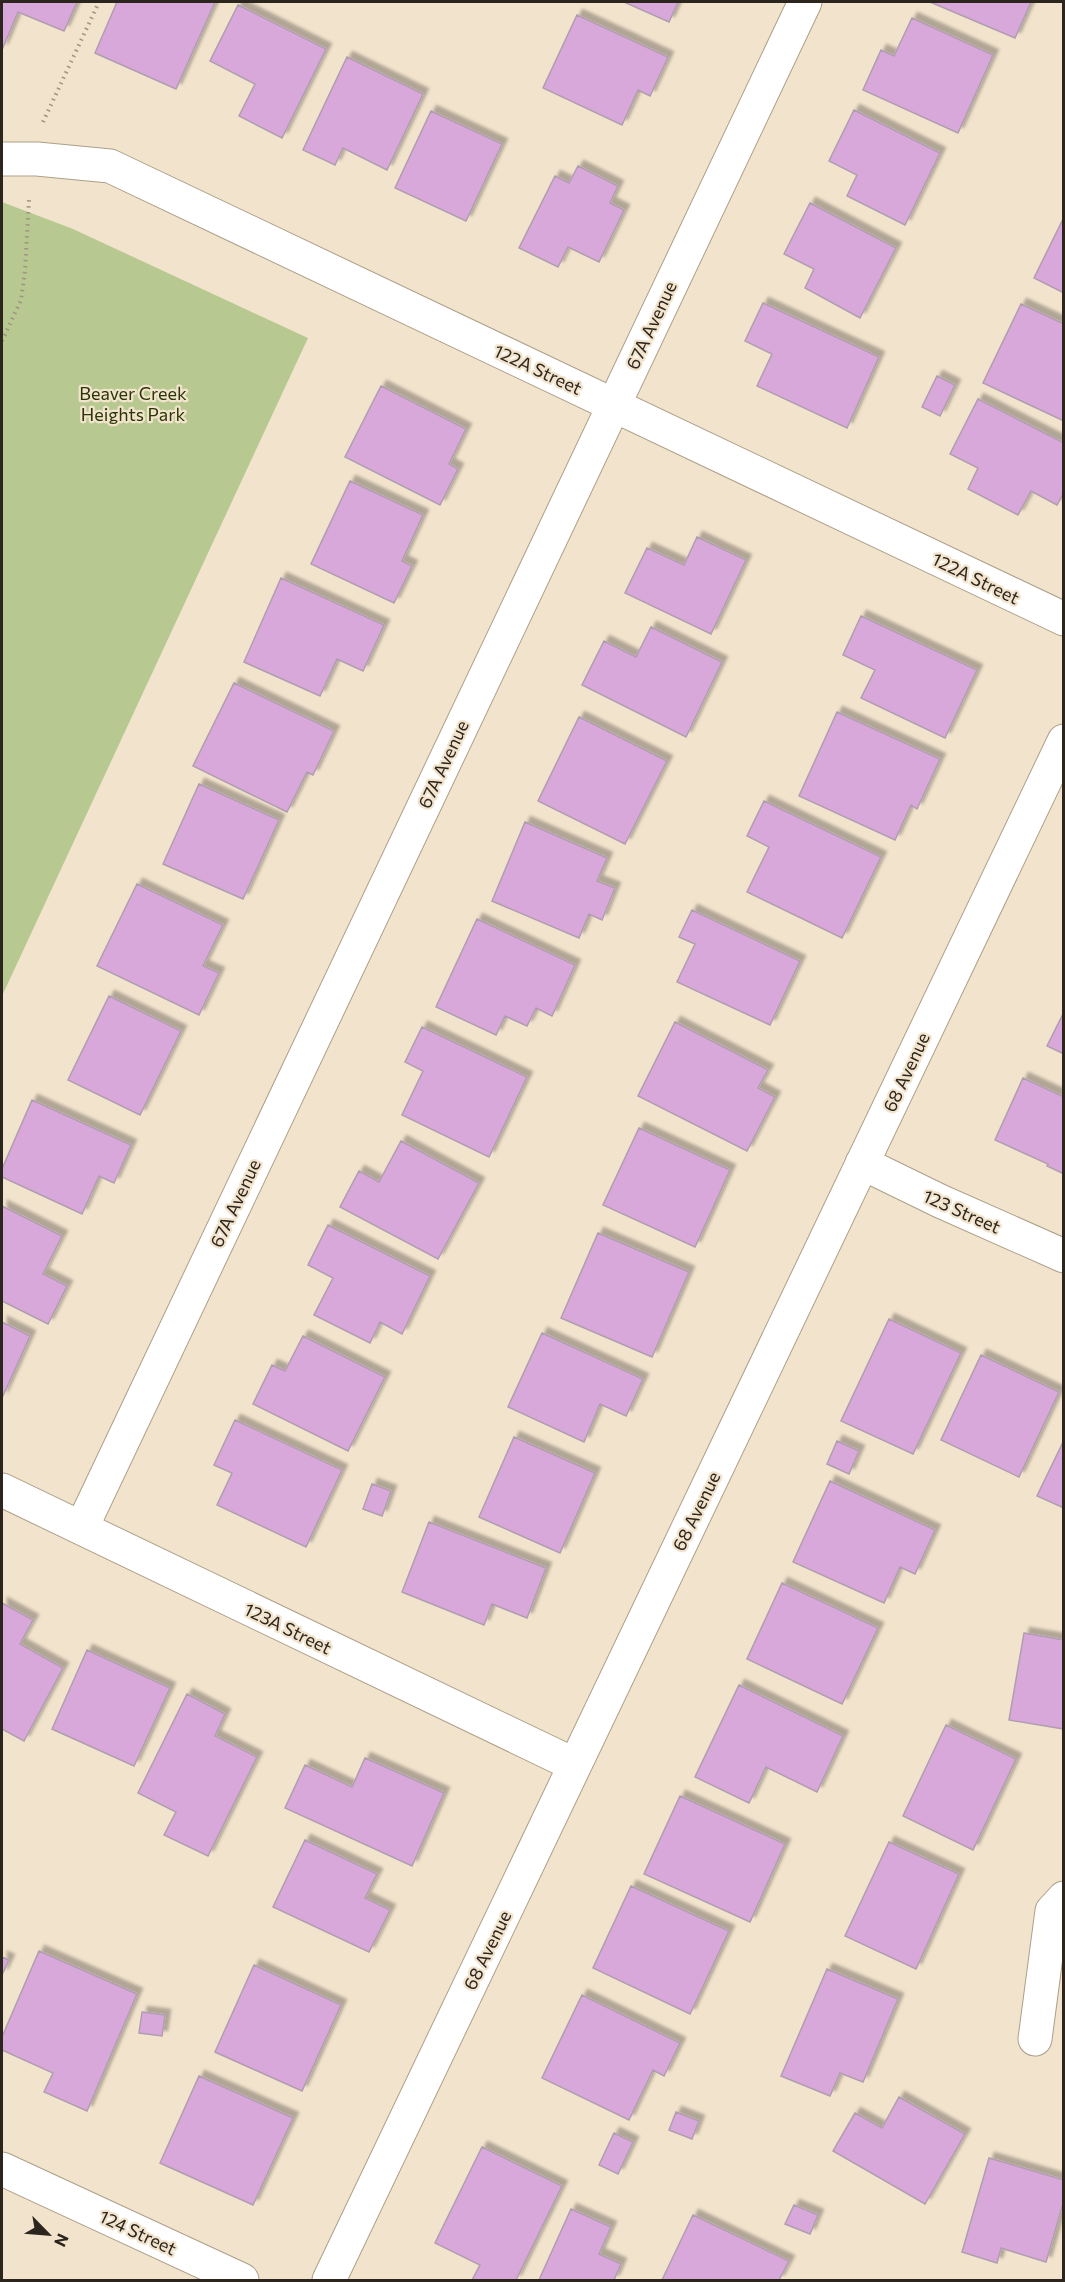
<svg xmlns="http://www.w3.org/2000/svg" width="1065" height="2282" viewBox="0 0 1065 2282" font-family="Commissioner,sans-serif">
<style>
.green{fill:#b7c991}
.building{fill:#d9a8da;stroke:#b09db0;stroke-width:1.5;filter:url(#shadow)}
.lines{fill:none;stroke-linecap:round;stroke-linejoin:round}
.minor-casing{stroke:#ad9f89;stroke-width:35}
.path{stroke:#9f9483;stroke-width:4;stroke-dasharray:1.5 4.5;stroke-linecap:butt}
.minor{stroke:#fff;stroke-width:33}
.labels{text-anchor:middle;dominant-baseline:central;stroke-width:4.5;stroke-linejoin:round;paint-order:stroke}
.street-label{font-size:18px;fill:#2b251d;stroke:#f2e3cc}
.park-label{font-size:18px;fill:#2a3606;stroke:#f2e3cc}
</style>
<defs>
<filter id="shadow"><feDropShadow dx="5.5" dy="-5.5" stdDeviation="1.5" flood-color="#0004"/></filter>
</defs>
<rect width="100%" height="100%" fill="#f2e3cc"/>
<path class="green" d="M2 202 73 229 308 338 2 996Z"/>
<path class="building" d="M2 2H77L64 31 18 12 2 50Z
M117 2H215L176 89 95 53Z
M624 2H678L669 22Z
M930 2H1031L1015 38Z
M238 5 326 49 282 138 239 116 255 84 210 61Z
M577 15 668 57 650 96 638 90 622 125 543 88Z
M912 18 993 55 958 133 863 90 881 50 894 56Z
M347 57 423 94 387 170 343 148 335 165 303 150Z
M854 110 940 153 905 225 847 196 857 175 829 161Z
M431 111 502 144 466 221 395 188Z
M578 166 618 186 610 203 624 210 599 262 568 247 558 267 519 248 555 176 569 183Z
M810 203 896 248 860 318 805 288 814 269 784 254Z
M1064 217V293L1034 278Z
M763 303 879 357 847 428 757 386 772 354 745 341Z
M1021 304 1064 324V421L983 383Z
M937 376 955 385 940 416 922 407Z
M381 386 466 429 449 464 458 469 440 505 345 457Z
M978 399 1064 443V492L1057 505 1031 491 1018 515 968 489 978 468 950 454Z
M350 481 423 515 402 561 412 566 394 603 311 564Z
M697 537 746 560 711 634 625 593 647 548 684 565Z
M281 578 384 625 363 671 337 659 320 696 244 662Z
M861 616 977 670 945 738 861 698 875 670 843 655Z
M651 627 722 662 686 737 582 685 604 641 636 657Z
M234 683 334 731 313 775 307 772 287 812 193 766Z
M837 712 940 759 917 809 911 805 895 840 799 796Z
M579 717 667 761 625 844 538 801Z
M199 784 279 820 243 899 163 864Z
M764 801 881 857 842 938 747 892 769 847 747 836Z
M525 822 607 858 597 881 615 888 602 920 589 914 579 938 492 901Z
M137 884 223 925 203 966 219 973 199 1015 97 966Z
M692 910 800 961 770 1025 677 982 695 944 679 937Z
M477 919 575 965 552 1016 536 1008 527 1026 505 1016 496 1035 436 1007Z
M109 996 181 1031 140 1115 68 1080Z
M1064 1012V1054L1047 1046Z
M675 1022 768 1070 758 1088 775 1097 747 1151 638 1096Z
M422 1027 527 1077 489 1157 402 1115 423 1071 405 1062Z
M1023 1078 1064 1097V1174L1047 1166 1048 1164 995 1140Z
M32 1100 131 1145 114 1183 99 1176 82 1214 2 1177V1169Z
M639 1128 730 1170 695 1247 603 1205Z
M401 1141 479 1183 438 1259 340 1207 359 1171 379 1182Z
M2 1206 62 1236 43 1274 67 1286 48 1324 2 1301Z
M328 1225 430 1276 402 1334 380 1322 370 1343 314 1315 333 1278 308 1265Z
M598 1233 689 1272 652 1357 561 1318Z
M889 1319 961 1353 913 1454 841 1421Z
M2 1322 30 1336 2 1398Z
M542 1333 643 1379 626 1416 600 1404 584 1442 508 1407Z
M303 1336 385 1377 348 1451 253 1404 272 1365 285 1371Z
M981 1355 1059 1392 1019 1477 941 1440Z
M235 1420 342 1470 306 1547 217 1505 232 1473 214 1465Z
M514 1437 595 1473 560 1553 479 1517Z
M1064 1440V1508L1037 1496Z
M837 1441 859 1451 849 1474 827 1464Z
M830 1481 935 1530 915 1574 900 1567 884 1603 793 1562Z
M372 1484 391 1491 382 1516 363 1509Z
M429 1522 546 1568 527 1618 492 1604 484 1625 402 1592Z
M782 1583 878 1628 842 1704 747 1659Z
M2 1603 33 1620 20 1644 63 1668 24 1741 2 1729Z
M1024 1633 1064 1640V1729L1009 1720Z
M87 1650 170 1688 134 1766 52 1729Z
M739 1685 843 1736 817 1792 766 1767 749 1803 695 1777Z
M187 1694 225 1714 215 1736 257 1757 208 1856 164 1835 176 1812 138 1793Z
M946 1725 1016 1759 973 1850 903 1816Z
M365 1758 444 1793 412 1866 285 1808 305 1765 352 1787Z
M680 1796 785 1844 750 1922 644 1874Z
M305 1840 377 1874 365 1898 390 1910 369 1952 273 1907Z
M889 1842 959 1874 916 1969 845 1936Z
M631 1886 729 1931 690 2014 593 1968Z
M39 1951 137 1994 87 2111 44 2092 53 2073 2 2050V2037Z
M2 1957 9 1960 2 1975Z
M254 1965 341 2005 302 2091 215 2052Z
M827 1969 898 1999 863 2082 840 2073 830 2096 781 2076Z
M582 1995 680 2043 664 2076 653 2070 629 2120 542 2078Z
M142 2012 165 2015 162 2036 139 2033Z
M199 2076 293 2118 253 2205 160 2163Z
M899 2097 965 2134 925 2204 833 2151 855 2113 882 2128Z
M676 2112 699 2121 692 2139 669 2130Z
M614 2133 633 2142 618 2174 599 2165Z
M482 2147 562 2186 516 2280H472L480 2265 435 2243Z
M989 2158 1064 2180V2200L1046 2262 1001 2248 997 2263 962 2252Z
M794 2205 818 2215 810 2234 785 2224Z
M571 2209 611 2227 599 2254 621 2264 614 2280H539Z
M693 2215 789 2261 779 2280H662Z"/>
<g class="lines">
<defs>
<path id="minor" d="M2 159H37L110 166 1064 619
M862 1163 940 1201 1064 1256
M2 1490 575 1765
M82 1527 805 2
M1035 2039 1052 1911 1064 1898
M2 2169 242 2280
M329 2280 1064 741"/>
</defs>
<use href="#minor" class="minor-casing"/>
<path class="path" d="M43 122 99 2
M2 341 21 300 25 271 29 200"/>
<use href="#minor" class="minor"/>
</g>
<g class="labels">
<g class="street-label">
<text transform="translate(651 325) rotate(-65)">67A Avenue</text>
<text transform="translate(538 369) rotate(25)">122A Street</text>
<text transform="translate(976 578) rotate(26)">122A Street</text>
<text transform="translate(443 764) rotate(-65)">67A Avenue</text>
<text transform="translate(906 1072) rotate(-65)">68 Avenue</text>
<text transform="translate(235 1203) rotate(-65)">67A Avenue</text>
<text transform="translate(962 1211) rotate(24)">123 Street</text>
<text transform="translate(696 1511) rotate(-64)">68 Avenue</text>
<text transform="translate(288 1628) rotate(26)">123A Street</text>
<text transform="translate(487 1950) rotate(-64)">68 Avenue</text>
<text transform="translate(138 2232) rotate(25)">124 Street</text>
</g>
<g class="park-label">
<text x="133" y="393">Beaver Creek<tspan x="133" dy="21">Heights Park</tspan></text>
</g>
</g>
<rect width="1065" height="2282" fill="none" stroke="#2b251d" stroke-width="6"/>
<g transform="translate(48 2234) rotate(115)" stroke="#f2e3cc" stroke-width="4.5" paint-order="stroke">
<path d="M0-4.5L10 22L0 15L-10 22Z" fill="#2b251d"/>
<text y="-9" font-size="16" font-weight="bold" text-anchor="middle" fill="#2b251d">N</text>
</g>
</svg>
